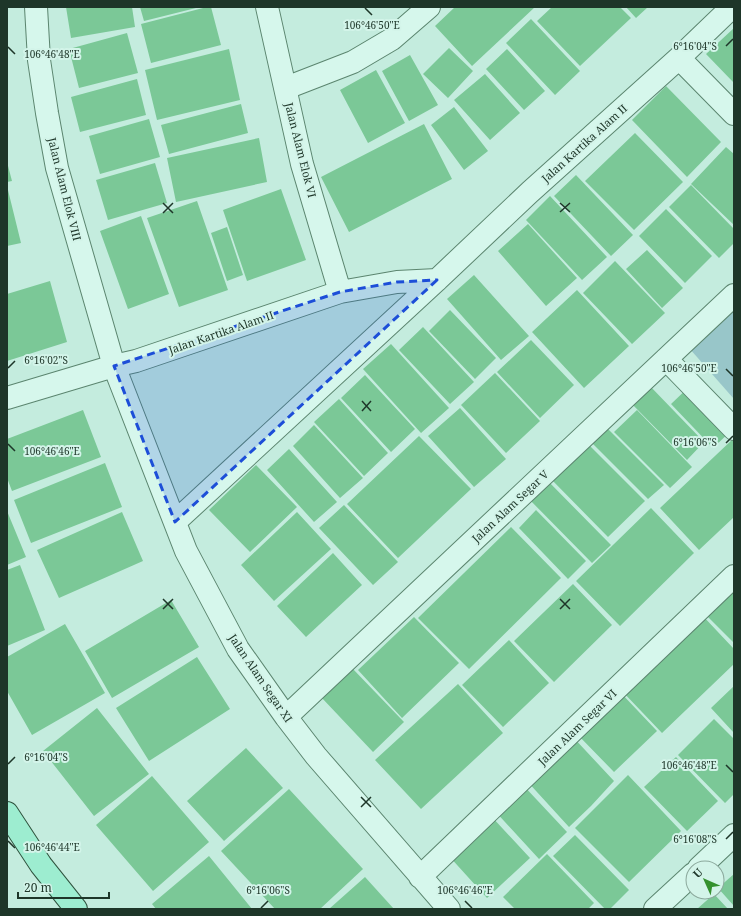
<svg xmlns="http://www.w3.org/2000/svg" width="741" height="916" viewBox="0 0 741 916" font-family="'Noto Serif',serif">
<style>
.green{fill:#98c6c9}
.building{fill:#7bc897}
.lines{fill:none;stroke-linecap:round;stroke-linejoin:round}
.minor-casing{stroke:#5b856f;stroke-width:24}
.major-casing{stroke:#2f533e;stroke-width:24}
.minor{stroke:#d6f7ec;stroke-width:22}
.major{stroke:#9dedd0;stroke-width:22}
.marked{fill:#1d4ed8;fill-opacity:0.2;stroke:#1d4ed8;stroke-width:3;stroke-dasharray:8 5;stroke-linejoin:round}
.ticks{fill:none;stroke:#1e3629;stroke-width:1.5}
.labels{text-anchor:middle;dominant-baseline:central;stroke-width:4;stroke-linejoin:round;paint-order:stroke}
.street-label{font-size:11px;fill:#1e3629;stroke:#d3f4e9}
.ticks-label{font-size:10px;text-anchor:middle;fill:#1e3629;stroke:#d3f4e9;stroke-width:4;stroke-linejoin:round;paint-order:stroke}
</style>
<rect width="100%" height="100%" fill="#c4ecde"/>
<path class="green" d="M734 293V399L682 340Z"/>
<path class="building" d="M66 7H132L135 27 71 38Z
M140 7H196V8L144 21Z
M207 7H211L221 45 151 63 141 24Z
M455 7H535L472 66 435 26Z
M552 7H620L631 18 580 66 537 21Z
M626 7H648L636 18Z
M531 19 580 71 555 95 506 43Z
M734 28V83L706 54Z
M127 33 138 73 79 88 69 49Z
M449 48 473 71 448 98 423 74Z
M229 49 240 100 157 120 145 70Z
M507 49 545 91 524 110 486 69Z
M410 55 438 105 409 121 382 71Z
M376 70 405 123 368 143 340 90Z
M485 74 520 113 490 140 454 100Z
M137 79 146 115 80 132 71 97Z
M666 86 721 142 687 177 632 120Z
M241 104 248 133 169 154 161 125Z
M454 107 488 151 464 170 431 125Z
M149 119 160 157 100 174 89 136Z
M424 124 452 179 349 232 321 177Z
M635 133 683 182 634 230 585 181Z
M259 138 267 182 176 202 167 158Z
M726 147 734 154V225L691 184Z
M7 162 12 181 7 182Z
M155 163 167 203 108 220 96 180Z
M576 175 633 235 611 256 554 196Z
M691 185 734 229V243L719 258 669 207Z
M7 186 21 243 7 246Z
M281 189 306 260 247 281 223 210Z
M550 196 607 257 582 280 526 220Z
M197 201 228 290 179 307 147 218Z
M666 209 712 256 685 283 639 236Z
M141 216 169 294 128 309 100 231Z
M528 224 577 278 546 306 498 251Z
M227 227 243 275 227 281 211 233Z
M647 250 683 288 662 308 626 269Z
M615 261 665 313 632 344 583 293Z
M474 275 529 336 501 360 447 299Z
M50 281 67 342 7 361V294Z
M577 290 629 346 584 388 532 332Z
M450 310 496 358 475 379 429 331Z
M423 327 474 382 450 404 399 350Z
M531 340 574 385 540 418 497 372Z
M391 344 449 408 421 433 363 369Z
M495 373 540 421 506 453 461 405Z
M365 375 415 429 391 452 341 398Z
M648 384 704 442 687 460 630 402Z
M691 385 733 429 713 448 671 404Z
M339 399 388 453 364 476 314 422Z
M460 408 506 459 474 487 428 436Z
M83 410 101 457 12 491 7 478V439Z
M637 410 692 467 670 488 614 432Z
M314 425 363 478 340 498 293 446Z
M605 426 664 485 648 499 590 441Z
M419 436 471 489 398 558 347 504Z
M734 438V517L699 550 660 508Z
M586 442 645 501 608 537 550 478Z
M289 449 337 502 314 522 267 470Z
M105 463 122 507 31 543 14 500Z
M256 465 297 507 250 552 209 510Z
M545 478 611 545 592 563 527 497Z
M344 505 398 562 373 585 319 528Z
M651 508 694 553 620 626 576 581Z
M536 510 586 561 568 579 519 528Z
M7 511 26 557 7 565Z
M122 512 143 561 59 598 37 550Z
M297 512 331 549 274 601 241 565Z
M511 527 561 578 469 669 418 618Z
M333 553 362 585 306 637 277 606Z
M20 565 45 630 7 646V570Z
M734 581V643L703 612Z
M573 584 612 625 554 682 514 641Z
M171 600 199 647 112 698 85 651Z
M701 614 734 649V664L662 733 621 690Z
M414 617 459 663 402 718 358 670Z
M65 624 105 693 32 735 7 691V657Z
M509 640 549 683 503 727 462 685Z
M197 657 230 709 149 761 116 708Z
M352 668 404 722 373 752 321 697Z
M458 684 503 733 421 809 375 760Z
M734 686V733L711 708Z
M620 692 657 731 614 772 577 734Z
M97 708 149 774 94 816 43 751Z
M714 719 734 739V794L725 803 678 755Z
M572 736 614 781 591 806 569 827 526 780Z
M246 748 283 788 224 841 187 801Z
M676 757 718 801 687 831 644 787Z
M628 775 681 831 629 882 575 828Z
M152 776 209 842 153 891 96 825Z
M522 784 567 832 539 859 494 810Z
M289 789 363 869 320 909H275L221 851Z
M491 816 530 858 487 898 448 855Z
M575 835 629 890 610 909H605L553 856Z
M547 854 594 903 588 909H515L503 897Z
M209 856 252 909H156L152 904Z
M734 874V906L718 888Z
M365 877 394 909H329Z
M714 894 728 909H697Z"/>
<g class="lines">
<defs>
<path id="minor" d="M36 7 39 60 47 113 57 168 114 366 186 551 238 649 286 717 316 756 449 909
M267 7 302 164 340 292
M679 58 734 114
M286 88 353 62 392 39 429 7
M666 359 734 429
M7 398 114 366 136 361 340 292 397 282 437 280
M175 522 437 280 530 192 679 58 732 7
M286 717 734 295
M699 868 734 835
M420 877 734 576
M655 909 693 874"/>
<path id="major" d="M7 813 41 865 76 909"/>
</defs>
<use href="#minor" class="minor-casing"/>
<use href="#major" class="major-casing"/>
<use href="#minor" class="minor"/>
<use href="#major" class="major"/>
</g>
<path class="marked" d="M437 280 175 522 114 366 340 292 397 282Z"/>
<path class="ticks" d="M365 8 372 15M726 46 733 39M8 47 15 54M163 203 173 213M560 203 570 212M560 212 570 203M163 213 173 203M8 368 15 361M726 369 733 376M362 401 371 411M362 411 371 401M726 443 733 436M8 444 15 451M163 599 173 609M560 599 570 609M163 609 173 599M560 609 570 599M8 764 15 757M726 765 733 772M361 797 371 807M361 807 371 797M726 839 733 832M8 841 15 848M465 901 472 908M261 908 268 901"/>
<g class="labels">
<g class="street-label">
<text transform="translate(584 143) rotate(-42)">Jalan Kartika Alam II</text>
<text transform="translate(301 150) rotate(76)">Jalan Alam Elok VI</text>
<text transform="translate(65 189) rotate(76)">Jalan Alam Elok VIII</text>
<text transform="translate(221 332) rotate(-19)">Jalan Kartika Alam II</text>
<text transform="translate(510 506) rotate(-43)">Jalan Alam Segar V</text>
<text transform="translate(261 678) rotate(56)">Jalan Alam Segar XI</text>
<text transform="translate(577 727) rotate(-44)">Jalan Alam Segar VI</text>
</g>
</g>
<g class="ticks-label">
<text x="372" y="29">106°46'50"E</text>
<text x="695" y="50">6°16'04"S</text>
<text x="52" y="58">106°46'48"E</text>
<text x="46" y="364">6°16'02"S</text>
<text x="689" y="372">106°46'50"E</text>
<text x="695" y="446">6°16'06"S</text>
<text x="52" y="455">106°46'46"E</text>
<text x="46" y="761">6°16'04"S</text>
<text x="689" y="769">106°46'48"E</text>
<text x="695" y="843">6°16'08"S</text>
<text x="52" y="851">106°46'44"E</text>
<text x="268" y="894">6°16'06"S</text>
<text x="465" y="894">106°46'46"E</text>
</g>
<rect width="741" height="916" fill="none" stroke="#1e3629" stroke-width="16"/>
<g transform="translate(705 880) rotate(315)"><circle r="19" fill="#d3f4e9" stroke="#8ba89c"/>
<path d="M0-3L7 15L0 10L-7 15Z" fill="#34912e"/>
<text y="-6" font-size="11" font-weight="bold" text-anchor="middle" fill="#1e3629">U</text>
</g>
<path d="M18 892v6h91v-6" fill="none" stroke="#1e3629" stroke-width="2"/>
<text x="24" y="892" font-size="12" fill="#1e3629" stroke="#d3f4e9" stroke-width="3" paint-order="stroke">20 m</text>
</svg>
